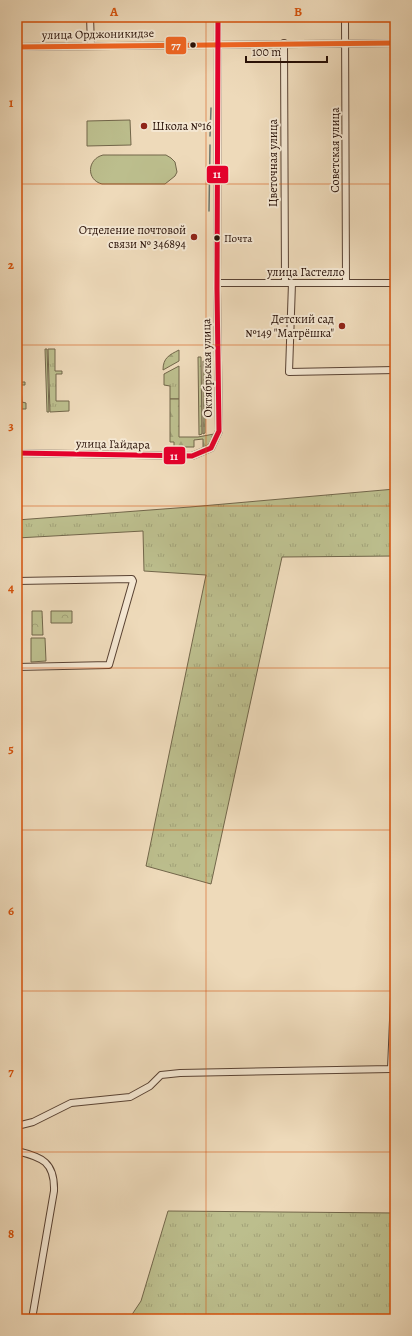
<svg xmlns="http://www.w3.org/2000/svg" width="412" height="1336" viewBox="0 0 412 1336" font-family="Alegreya,serif">
<style>
.grass{fill:url(#grass-tufts);stroke:#72664a}
.forest{fill:url(#forest-firs);stroke:#72664a}
.park{fill:url(#park-crowns);stroke:#72664a}
.pitch{fill:#bcbe8d;stroke:#72664a}
.lines{fill:none;stroke-linecap:round;stroke-linejoin:round}
.stream{stroke:#6b766d;stroke-width:1.5}
.minor-casing{stroke:#594233;stroke-width:8}
.minor{stroke:#f4e7d2;stroke-width:6}
.bus-1-casing{stroke:#f4e7d2;stroke-width:8}
.bus-2-casing{stroke:#f4e7d2;stroke-width:8}
.bus-1{stroke:#f26522;stroke-width:5}
.bus-2{stroke:#e4002b;stroke-width:5}
.grid{fill:none;stroke:#d5520b;stroke-width:1;stroke-opacity:0.55}
.bus-dot{fill:#270f06;stroke:#f4e7d2;stroke-width:1.5}
.poi-dot{fill:#8f2418;stroke:#f4e7d2;stroke-width:1.5}
.labels{text-anchor:middle;dominant-baseline:central;stroke-width:4;stroke-linejoin:round;paint-order:stroke}
.bus-label{font-size:11px;fill:#270f06;stroke:#f4e7d2;text-anchor:start}
.street-label{font-size:12px;fill:#270f06;stroke:#f4e7d2}
.poi-label{font-size:12px;fill:#270f06;stroke:#f4e7d2;text-anchor:end}
.line-badge{stroke:#f4e7d2;stroke-width:1.5}
.badge-label{font-size:11px;text-anchor:middle;font-weight:bold;fill:#fff}
.neatline{fill:none;stroke:#d5520b;stroke-width:1.5}
.grid-label{font-size:13px;text-anchor:middle;font-weight:bold;fill:#d5520b}
</style>
<defs>
<pattern id="grass-tufts" width="24" height="20" patternUnits="userSpaceOnUse"><rect width="24" height="20" fill="#bcbe8d"/><path d="M3 7l-1-3M5 7V3M7 7l1-3M15 17l-1-3M17 17v-4M19 17l1-3" fill="none" stroke="#a2a278"/></pattern>
<pattern id="forest-firs" width="22" height="20" patternUnits="userSpaceOnUse"><rect width="22" height="20" fill="#bcbe8d"/><path d="M5 1l3.5 6h-7zM16 11l3.5 6h-7z" fill="#a2a278"/></pattern>
<pattern id="park-crowns" width="20" height="18" patternUnits="userSpaceOnUse"><rect width="20" height="18" fill="#bcbe8d"/><path d="M2 6a3 3 0 1 1 6 0M12 15a3 3 0 1 1 6 0" fill="none" stroke="#a2a278"/></pattern>
</defs>
<rect width="100%" height="100%" fill="#eedaba"/>
<filter id="stains"><feTurbulence type="fractalNoise" baseFrequency=".005" numOctaves="4"/><feColorMatrix values="0 0 0 0 .2 0 0 0 0 .09 0 0 0 0 .02 0 0 0 .5 -.17"/></filter>
<radialGradient id="worn" r=".72"><stop offset=".6" stop-color="#630" stop-opacity="0"/><stop offset="1" stop-color="#630" stop-opacity=".3"/></radialGradient>
<path class="grass" d="M45 349H47L49 412H47Z
M48 349H55V371H62V374H56V401H69V411L50 412Z
M179 366V399H170V386L164 385V374Z
M21 382H25V385H21L22 402 26 403V409H17V406L19 405V402H17V386H21Z
M395 489V556L282 557 211 884 146 866 206 575 144 571 143 531 17 538V520L190 507Z
M168 1211 395 1213V1319H129L141 1301Z"/>
<path class="forest" d="M179 350V361L163 370C163 358 169 355 179 350Z
M198 357H201L202 434 199 435Z
M203 361H205V433L203 434Z
M170 399H179V437H198L214 434C212 441 210 445 203 447V439L194 440V447H184V452L174 451V442H170Z"/>
<path class="park" d="M32 611H42L43 635H32Z
M51 611H72V623H51Z"/>
<path class="pitch" d="M130 120 131 145 87 146V121Z
M103 155H166L171 158 175 162 177 172 175 176 165 184H102C86 180 87 159 103 155Z
M31 638H45L46 661 31 662Z"/>
<g class="lines">
<path class="stream" d="M210 136 211 108
M209 211 210 145"/>
<defs>
<path id="minor" d="M90 17 91 45
M345 17 346 283
M284 43 285 283
M17 47 395 43
M217 283H395
M292 283 289 372 395 370
M17 453 192 456 211 448 219 431 217 289 218 17
M17 581 132 579 133 581 109 665 17 667
M17 1126 33 1122 71 1103 130 1097 150 1086 161 1075 180 1073 391 1069 395 972
M17 1151C42 1157 55 1162 54 1191L32 1319"/>
</defs>
<use href="#minor" class="minor-casing"/>
<use href="#minor" class="minor"/>
<defs>
<path id="bus-1" d="M17 47 395 43"/>
<path id="bus-2" d="M17 453 192 456 211 448 219 431 217 289 218 17"/>
</defs>
<use href="#bus-1" class="bus-1-casing"/>
<use href="#bus-2" class="bus-2-casing"/>
<use href="#bus-1" class="bus-1"/>
<use href="#bus-2" class="bus-2"/>
</g>
<path class="grid" d="M206 17V1319M17 184H395M17 345H395M17 506H395M17 668H395M17 830H395M17 991H395M17 1152H395"/>
<g class="bus-dot">
<circle cx="193" cy="45" r="3.5"/>
<circle cx="217" cy="238" r="3.5"/>
</g>
<g class="poi-dot">
<circle cx="144" cy="126" r="4"/>
<circle cx="194" cy="237" r="4"/>
<circle cx="342" cy="326" r="4"/>
</g>
<g class="labels">
<g class="bus-label">
<text x="224" y="238">Почта</text>
</g>
<g class="street-label">
<text transform="translate(98 34) rotate(-1)">улица Орджоникидзе</text>
<text transform="translate(335 150) rotate(-90)">Советская улица</text>
<text transform="translate(273 163) rotate(-90)">Цветочная улица</text>
<text x="306" y="272">улица Гастелло</text>
<text transform="translate(207 368) rotate(-91)">Октябрьская улица</text>
<text transform="translate(113 444) rotate(1)">улица Гайдара</text>
</g>
<g class="poi-label">
<text x="152" y="126" text-anchor="start">Школа №16</text>
<text x="186" y="230">Отделение почтовой<tspan x="186" dy="14">связи № 346894</tspan></text>
<text x="334" y="319">Детский сад<tspan x="334" dy="14">№149 "Матрёшка"</tspan></text>
</g>
</g>
<g class="line-badge">
<rect x="165" y="36" width="22" height="19" rx="4" fill="#f26522"/>
<rect x="206" y="165" width="23" height="19" rx="4" fill="#e4002b"/>
<rect x="163" y="446" width="23" height="19" rx="4" fill="#e4002b"/>
</g>
<g class="badge-label">
<text x="176" y="49">77</text>
<text x="217" y="178">11</text>
<text x="174" y="460">11</text>
</g>
<rect width="412" height="1336" fill="none" stroke="#eedaba" stroke-width="44"/>
<path d="M246 56v6h81v-6" fill="none" stroke="#270f06" stroke-width="2"/>
<text x="252" y="56" font-size="12" fill="#270f06" stroke="#f4e7d2" stroke-width="3" paint-order="stroke">100 m</text>
<rect x="22" y="22" width="368" height="1292" class="neatline"/>
<g class="grid-label">
<text x="114" y="16">A</text>
<text x="298" y="16">B</text>
<text x="11" y="107">1</text>
<text x="11" y="269">2</text>
<text x="11" y="430">3</text>
<text x="11" y="592">4</text>
<text x="11" y="753">5</text>
<text x="11" y="915">6</text>
<text x="11" y="1076">7</text>
<text x="11" y="1238">8</text>
</g>
<rect width="100%" height="100%" filter="url(#stains)"/>
<rect width="100%" height="100%" fill="url(#worn)"/>
</svg>
